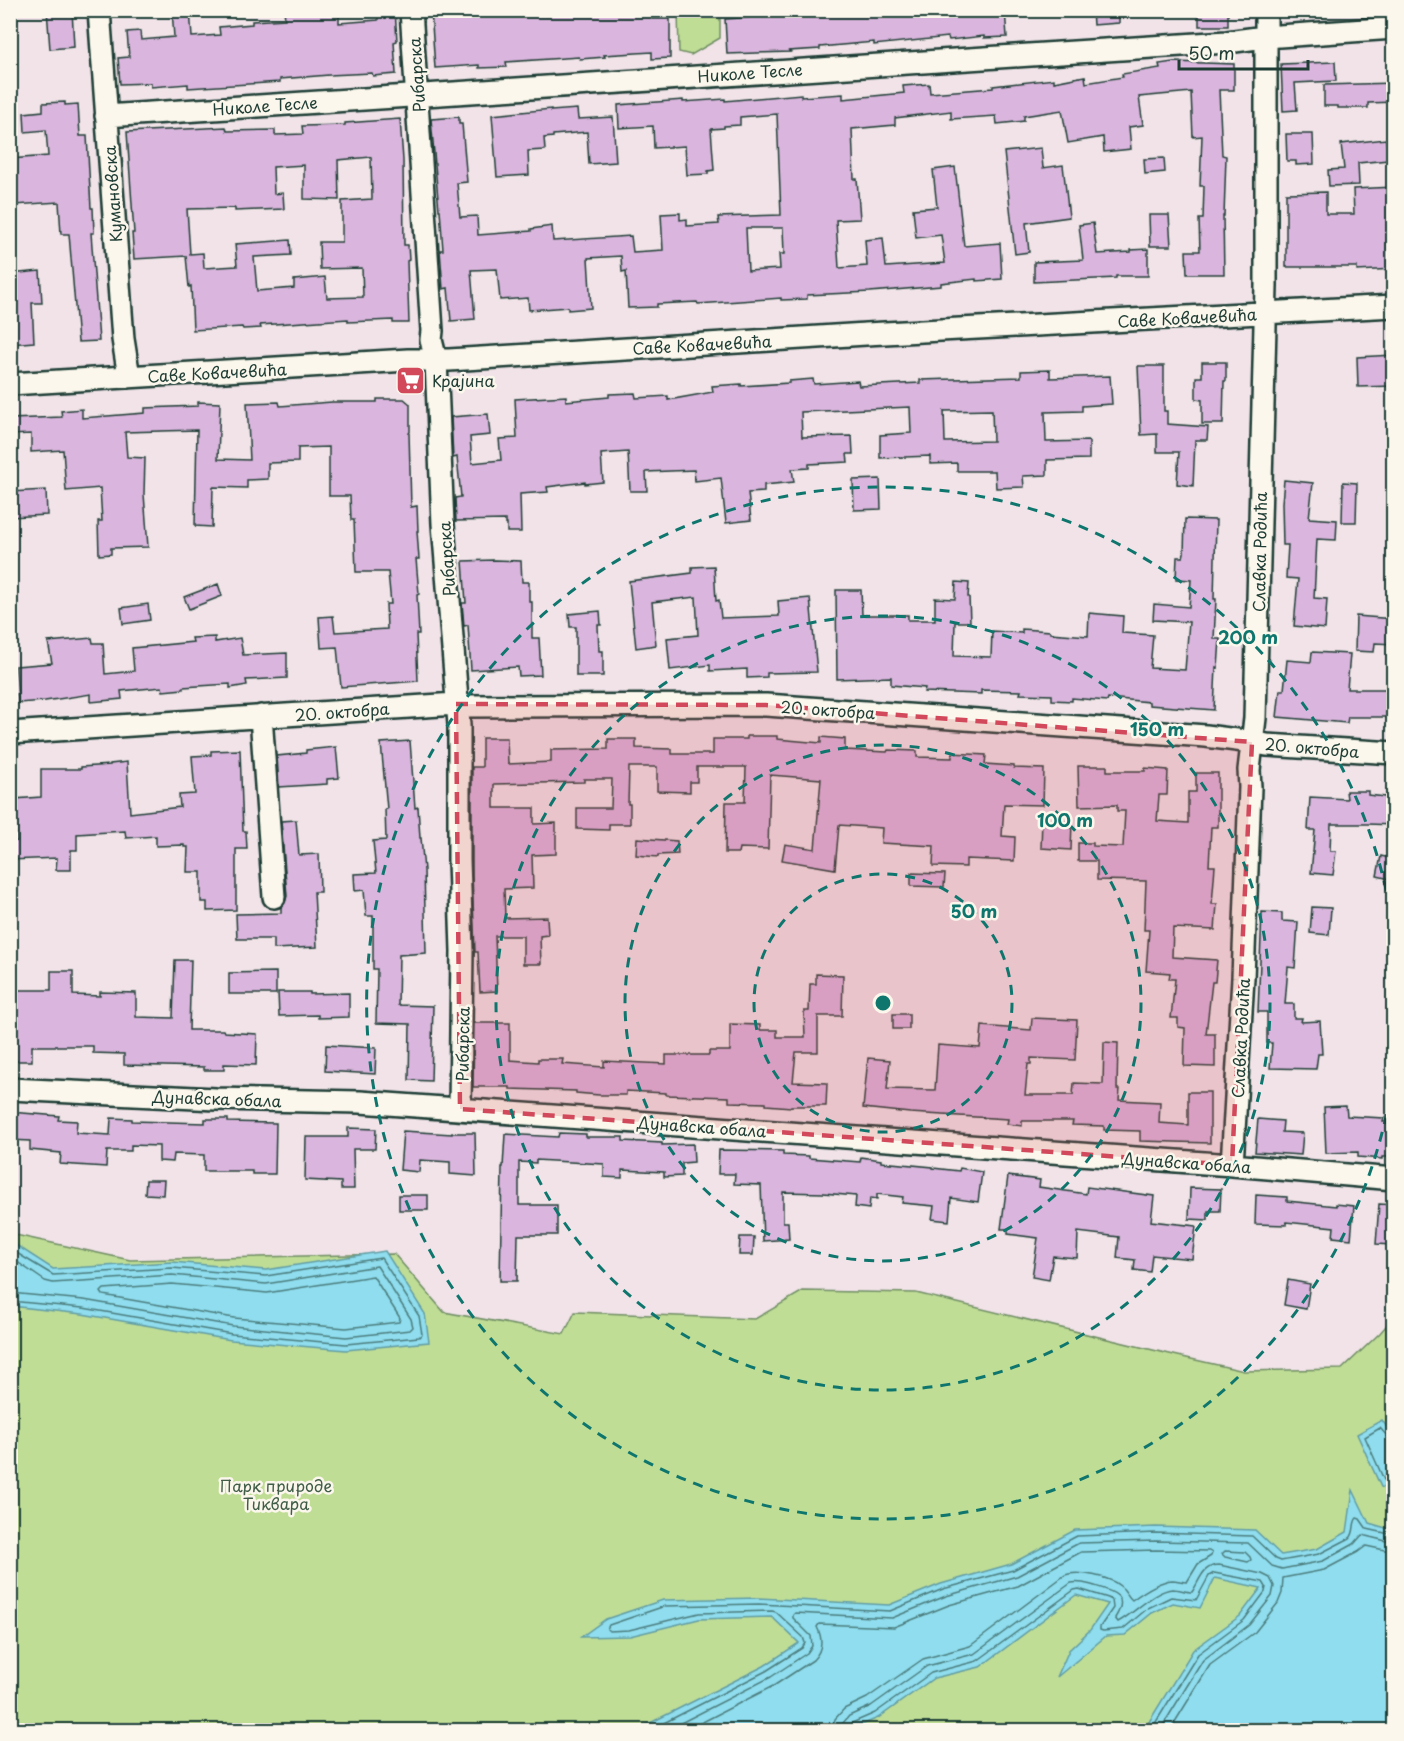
<svg xmlns="http://www.w3.org/2000/svg" width="1404" height="1741" viewBox="0 0 1404 1741" font-family="'Playpen Sans',sans-serif">
<style>
.green{fill:#bfdd95;stroke:#6f8d64;stroke-width:1.5}
.water{fill:#8fddee;stroke:#629da4;stroke-width:1.5}
.lines{fill:none;stroke-linecap:round;stroke-linejoin:round}
.shore{stroke:#4c7d7e;stroke-width:1.5}
.building{fill:#dab5dd;stroke:#1f3d34;stroke-width:1.5;fill-rule:evenodd}
.minor-casing{stroke:#1f3d34;stroke-width:26}
.minor{stroke:#fbf7ec;stroke-width:21}
.marked{fill:#d1495b;fill-opacity:0.2;stroke:#d1495b;stroke-width:4.5;stroke-dasharray:12 8;stroke-linejoin:round}
.ring{fill:none;stroke:#0f766e;stroke-width:3;stroke-dasharray:10 8}
.labels{text-anchor:middle;dominant-baseline:central;stroke-width:5;stroke-linejoin:round;paint-order:stroke}
.street-label{font-size:16px;fill:#1f3d34;stroke:#fbf7ec}
.poi-label{font-size:16px;fill:#1f3d34;stroke:#fbf7ec;text-anchor:start}
.park-label{font-size:16px;fill:#3f5d47;stroke:#fbf7ec}
.centre{fill:#0f766e;stroke:#fbf7ec;stroke-width:3}
.ring-label{font-size:18px;text-anchor:middle;font-weight:bold;fill:#0f766e;stroke:#fbf7ec;stroke-width:5;stroke-linejoin:round;paint-order:stroke}
</style>
<rect width="100%" height="100%" fill="#f1e3e8"/>
<filter id="ink" filterUnits="userSpaceOnUse"><feTurbulence type="fractalNoise" baseFrequency=".0167" numOctaves="2"/><feDisplacementMap in="SourceGraphic" scale="12" xChannelSelector="R" yChannelSelector="G"/><feConvolveMatrix kernelMatrix="1 2 1 2 8 2 1 2 1" color-interpolation-filters="sRGB"/></filter>
<g filter="url(#ink)">
<path class="green" d="M678 11H720V38L691 55 679 52Z
M11 1234 130 1260 394 1254 444 1312 564 1334 575 1312 755 1319 803 1291 916 1293 1178 1356 1244 1371 1342 1369 1380 1333 1393 1318V1730H11Z"/>
<path class="water" d="M11 1243 16 1245 53 1269 172 1262 266 1270 385 1251 425 1314 429 1342 346 1350 231 1340 82 1314 11 1306Z
M1382 1420 1393 1436V1489L1381 1487 1357 1434Z
M1353 1490 1369 1523 1393 1530V1730H1144L1193 1650 1240 1616 1261 1588 1215 1578 1200 1608 1173 1603 1152 1613 1125 1635 1106 1636 1057 1677 1069 1650 1090 1630 1108 1604 1076 1595 980 1667 934 1678 878 1718 850 1730H636L764 1666 799 1643 772 1617 699 1619 630 1636 581 1637 606 1619 663 1600 759 1598 889 1605 941 1584 1011 1564 1075 1530 1156 1527 1255 1530 1281 1555 1317 1549 1347 1532Z"/>
<g class="lines">
<path class="shore" d="M10 1249 53 1275 172 1268 266 1276 381 1258 419 1316 422 1334 419 1337 346 1344 232 1334 83 1308 10 1301
M10 1257 45 1281 53 1283 172 1275 266 1284 377 1266 411 1319 413 1327 410 1330 346 1337 233 1326 84 1300 10 1293
M373 1276 400 1318 399 1322 346 1328 234 1318 103 1295 101 1292 104 1289 172 1284 267 1293Z
M1394 1439 1388 1437 1380 1428 1365 1437 1384 1480 1394 1483
M1225 1551 1245 1552 1250 1557 1251 1560 1248 1562 1225 1557 1222 1554Z
M650 1730 766 1671 802 1648 805 1643 803 1637 776 1612 772 1611 699 1613 629 1630 609 1631 607 1629 609 1625 665 1606 759 1604 890 1611 943 1589 1013 1570 1077 1536 1156 1533 1252 1536 1276 1559 1281 1561 1319 1554 1350 1538C1356 1532 1352 1523 1357 1518L1360 1519 1367 1529 1394 1535
M667 1730 771 1677 807 1653 812 1646 811 1636 793 1618V1615L795 1613 892 1618 946 1596 1017 1576 1079 1543 1156 1541 1248 1543 1272 1566 1282 1569 1323 1561 1354 1544 1362 1535 1394 1543
M687 1730 775 1685 813 1660C823 1650 823 1639 817 1627L819 1624 894 1627 949 1605 1018 1586 1081 1552 1156 1550 1209 1551 1212 1553 1211 1556 1198 1564 1187 1582C1182 1582 1177 1580 1172 1580 1159 1581 1143 1592 1132 1600 1127 1596 1126 1590 1120 1586 1110 1577 1078 1570 1065 1575L970 1646 923 1659 867 1698 844 1709 835 1719 833 1730
M842 1730 843 1723 849 1716 871 1706 927 1666 974 1654 1071 1583C1080 1581 1087 1584 1095 1586 1115 1592 1129 1596 1115 1618L1118 1622C1134 1614 1154 1590 1173 1589 1179 1589 1186 1592 1192 1592 1200 1581 1202 1565 1219 1565L1262 1574 1270 1578 1274 1586 1272 1596 1249 1625 1203 1660 1160 1730
M850 1730 852 1723 875 1713 931 1673 977 1661 1074 1590 1079 1589 1108 1598 1112 1600 1113 1608 1100 1627V1630L1103 1631 1123 1629 1148 1608 1171 1597 1196 1600 1209 1576 1214 1573 1263 1582 1266 1587 1265 1592 1244 1620 1198 1654 1151 1730
M1170 1730 1210 1665 1255 1632 1278 1603 1282 1593 1283 1578 1324 1570 1358 1552 1366 1546 1394 1552"/>
</g>
<path class="building" d="M47 10H72L74 47 50 49Z
M172 10H190L192 37 220 35 219 27 252 24V21L285 19 284 10H339V23L378 20 377 10H395L397 41 394 42 396 74 373 76 372 73 329 75 280 79V82L188 88V84L151 87V83L120 84 118 58 129 57 127 32 140 31 141 40 174 37Z
M431 10H503V16L540 14V10H652V19H670V58L652 59V52L604 55 605 57 580 59 579 57 506 62 507 67 479 68V65L435 68Z
M756 10H859V14L894 10H1005L1007 37 984 38V36L949 40 948 37 874 45V42L820 47V49L789 51 790 52 727 54 725 19 756 17Z
M1092 10H1119V23L1093 25Z
M1199 10H1228V26H1199Z
M1173 62 1234 64V90H1219L1222 155 1226 156 1224 216H1223L1224 274H1187L1186 251H1200L1199 219H1203L1204 186H1200L1202 136 1193 137 1191 92 1139 97 1143 125 1129 127 1131 149 1104 152 1103 137 1068 143 1062 110 1024 116V121L997 124 996 116 951 119V111L895 118V125L852 129 854 179H857L860 219 836 220 839 268 867 266 865 240 883 238 886 267 945 263 941 235 916 238 913 209 937 207 933 170 955 167 964 246 1000 243 1002 279 976 281V279L941 283V286L870 292 807 295V299L781 300V298L698 304 697 302 657 304V307L628 308 626 271 622 272 621 256 588 258 591 308 568 310V307L529 310 528 298 500 300 497 269 471 270 475 319 451 321 448 288 443 289 440 250H443L440 210H439L431 119 459 117V124H462L467 182 457 183 460 217 477 216 478 235 531 231V229L552 226 553 241 631 236 633 252 663 250 661 214 680 213V220L687 219V226L719 224 718 217 781 215 777 114 740 117V125L724 126V128L711 129 714 170 708 171V174L687 175 685 146 654 148 653 126 619 128 618 105 683 100V102L725 99V101L801 94V97L843 94V99L904 93 903 86 929 84 930 93 993 88V86L1054 79V82L1085 76 1086 83 1123 77 1122 74 1160 68 1159 64ZM746 228H783L784 254H779L780 269 748 271Z
M1335 62 1336 81 1295 83 1297 110 1283 111 1281 64Z
M1394 83V102L1368 103V108H1338V106H1324V85Z
M65 102V105L78 104 80 136H87L91 208H93L94 233H91L99 341 78 342 69 234H61L59 202 14 205 10 159 48 156 46 130 25 132 24 113 43 111V103Z
M551 109V111L577 109 578 119 613 117 616 162 589 164 587 132 553 135V137L544 138 545 150 528 151 529 175 497 177 492 115Z
M400 119 403 160 404 245H408L409 260 407 261 409 323H393V320L348 322V319L260 325 261 328 243 329 242 327 193 330 191 286 189 287 186 256 134 259 132 233H134L127 132 226 127 227 131 275 130V135L303 134 302 126 345 125V123ZM371 157 372 199 342 201V242H319L320 269 362 268 363 297 327 298 325 277 294 280V288L257 291 254 257 291 255 290 240 235 244 237 266 204 268 203 253 190 254 187 209 235 208V211L284 209 283 193 274 194 273 167 304 165V199L339 200 338 160Z
M1286 134H1313L1314 164 1296 165V161H1287Z
M1386 139 1388 160 1358 163 1359 185 1329 186 1328 170 1344 169 1341 144Z
M1041 148 1043 168 1063 165 1069 217 1026 223 1029 252 1015 254 1004 152Z
M1164 158 1165 172 1145 174 1144 159Z
M1394 187V269L1357 271V267H1286V193L1326 192V214H1354L1353 189Z
M1149 215H1169L1171 246H1150Z
M1093 223 1097 254 1131 252V250L1148 249V276H1116V278L1034 282V262L1083 260 1079 225Z
M40 271 42 303H32L34 342 10 344V274Z
M1394 355V386L1358 387 1357 357Z
M1202 362H1226V381H1224L1223 424H1202V400L1196 399V377H1202Z
M1138 366H1164V411H1167V424L1208 427 1207 440H1195L1193 486 1177 484 1179 452H1157V434L1141 435Z
M1050 370V378L1110 376 1112 404 1082 406V411L1045 412 1046 442 1089 441V459L1047 460V475L1023 476 1024 487 996 488 995 471H957V463L930 464V456L880 458V435L911 433 910 407 801 412 802 437 852 436 853 454H847L848 462 809 464V468L792 469 794 482 764 485V492L748 493 751 520 726 523 721 478 695 481 694 470 646 472 647 491H630L628 452 601 454 603 482 585 484V482L547 487 548 492 520 494 521 532H507V524H505V520L456 521 455 498 461 497 457 457 453 458 451 417 488 414 490 435 470 437 472 463 501 460 499 439 517 438 515 399 566 396V401L609 397V394L635 393 636 398 668 396V400L713 392 712 386 741 384V386L789 383V381L813 379 814 384 858 381 859 386 920 383V380L1021 377V371ZM992 410 993 441 945 442 944 411Z
M377 399H404L410 404V432L409 433 411 507 417 506 418 531H417L419 559H416L419 594 417 595 419 634H416L418 681 341 687 337 647 321 648 319 617 333 616 335 632 387 629 386 604H391L388 572H356L354 520H351L350 496H329V447L298 448V462L268 463V479L247 480V488L213 487 212 527 195 526 197 430 125 432 127 457 145 458 144 494 148 547 111 548V554L99 555 98 521H102L100 488 66 491 63 450 31 452V434L10 435V419L62 417 61 411 82 409V418L145 413V408L198 406V402L220 403 218 459 250 460 247 403 279 402 280 406 332 402H377Z
M880 479 881 509 854 510 853 480Z
M1284 480 1313 483 1309 518 1337 520 1336 540 1317 539 1314 598 1327 599 1325 629 1294 626 1298 579 1286 578 1288 545H1283L1282 503Z
M1343 482 1357 483 1356 522H1342Z
M46 490 47 515 10 517V492Z
M1185 519 1216 520 1214 599H1216L1214 639H1220L1218 668 1216 667 1214 710 1149 705V702L1108 698 1107 701 1072 698V701L1052 700V695L1020 694 1021 691 981 690V694L924 692 925 688 891 685V677L837 679 836 590H861L862 615H908V620H935V598L955 599 956 582 969 583 968 597H969L970 622H955L954 656 991 657 992 631 1022 633V629L1050 631V633L1088 636 1089 613 1123 616 1122 633 1153 635 1150 668 1185 670 1189 622 1153 620 1154 604 1189 607 1191 580 1176 579 1177 557H1183L1184 553Z
M494 560 521 561 522 582H529V602H532V638H539L541 675 519 676 518 667 471 670 468 625 464 626 462 603H466L463 561Z
M714 566 716 601 719 600 721 618 779 616 778 601 810 598 817 672 767 673V677L747 678V669L710 671V665L670 670 667 638 698 635 696 597 652 602 656 645 636 648 629 581 692 573V567Z
M218 584 222 596 189 609 184 597Z
M148 604 150 620 123 624 121 608Z
M600 611 601 625H598L599 651H603V676H576V627H570L569 614Z
M1356 616 1394 619V644L1375 643 1374 652 1355 651Z
M215 637V642L240 638 243 655 287 653V678L246 680 247 685 230 688V684L183 687V689L163 691 162 687 121 691 122 699 91 702V694L45 701 18 703 16 666 52 663 48 642 92 638 93 643H103L105 674 134 671 132 648 193 642 192 638Z
M1312 652 1350 654 1347 689H1390V717H1348L1347 723 1277 717 1280 690H1284L1287 660 1311 662Z
M747 736H777V739L821 743V737L845 739V750L887 752 888 750 917 751V757L952 758V753L986 755 985 764 1014 766V768L1044 769 1043 805 1004 804 1002 836 1015 837 1014 861 966 859V867L933 866 934 846 881 843 882 828 839 825 835 869 782 860 785 844 815 849 821 779 770 775 768 849 739 848 738 853H725L726 802H745L746 767H697V782H690V792L657 791V767H629L628 804H630V824H609V830L577 829V808H611L612 779H584V782L494 784V808H534V824L556 823V854L532 855 533 888 504 889 505 918 547 917 548 935 540 936 541 964H523V936H495L497 991 480 992 478 952H475L472 874V767H482V738H507L508 764 551 762V750L608 749V739H636V748L672 749V754H713V739H747Z
M410 741 415 808 418 807 420 838H421L424 870 426 953 399 955 398 1005 433 1006 431 1081 409 1080 410 1024 376 1023 377 969H373V916H366L364 890 355 891 354 874 376 873 373 841 386 840 385 809H387L381 743Z
M336 747 339 778 327 779V784L279 787 277 756 306 753V750Z
M240 750 243 831H246L247 849H236V910L207 911V902H201V872H187L188 847H184V845L156 846V836L126 838 125 831 77 834V850H71V870H56L57 858 10 860V842L17 841 14 799 41 797V769H81V767L110 765V764L127 762 130 813 180 807 179 795 195 794 192 756 211 755V751Z
M1078 766H1107V771H1145V768L1168 770 1167 795H1159L1157 821 1188 823V792H1196V773H1218V827H1211L1209 866H1215L1212 904H1217L1215 930 1173 928 1172 957 1217 960 1215 982H1212L1206 1034H1215V1067L1184 1066 1185 1028 1178 1027V1018H1171L1175 979H1169L1170 973 1146 971 1149 930H1144L1146 881 1097 880V861H1078V843H1093V846L1123 847 1125 811H1117V805L1079 806Z
M1346 791H1368V795L1394 798V825L1368 824H1331L1330 851H1336L1333 875 1311 873 1315 830H1308L1310 797 1347 799Z
M296 820 299 855 319 854 320 892H314L317 947 274 949V939H237L236 914 281 913V908L285 903 287 896 281 821Z
M1042 820 1072 822 1071 850 1041 848Z
M637 838 677 841 678 854 658 855V857L636 855Z
M1381 856 1394 859V880L1377 876Z
M911 873 945 874 944 887 911 886Z
M1312 907 1331 908 1329 935 1310 933Z
M1262 912 1282 913V921L1298 922 1295 968 1288 967 1285 1004H1294V1018H1302L1301 1022 1320 1021 1322 1054H1318L1316 1069 1270 1068 1272 1043H1267V1012H1258Z
M175 960H191L189 1030H223L224 1032 257 1034 256 1065 224 1064V1070H204V1067L124 1065V1054L93 1053V1046H32V1061H10V990H51V971H73V995L100 996V992L136 993V1017L173 1018Z
M276 972V994H229V973Z
M816 974 843 975 842 1016H818V1052H796L793 1082 827 1083 826 1106H791V1107L766 1105V1103L729 1102V1097L666 1095V1093L626 1091V1095H599L576 1093V1091L510 1089V1087H473L474 1023H510V1060L538 1062V1059H563L562 1064 604 1067V1061L666 1064V1055H709V1051H730V1024L760 1025V1030H777V1037H805L804 1011H809L810 984H816Z
M278 992H310V994L349 993V1017L318 1018V1015L279 1016Z
M893 1014H909V1029H893Z
M1032 1018 1077 1020 1075 1060 1031 1058V1064H1028L1025 1095H1073L1074 1083 1103 1084 1104 1042 1118 1043 1117 1089H1120L1119 1100 1160 1102 1159 1123 1188 1125V1092H1210V1143L1140 1141V1131L1104 1130V1126L1072 1125 1073 1121H1022V1126L1007 1124 1008 1119 910 1113 863 1108 868 1058 890 1060 887 1089 935 1090 938 1045 980 1048 982 1026 1031 1030Z
M326 1045 376 1048 375 1074 325 1071Z
M1346 1106 1347 1116 1384 1118 1383 1122H1394V1157H1382V1159L1358 1157V1152L1326 1153 1324 1107Z
M10 1112 59 1116 58 1120 77 1121 76 1133 110 1135 111 1118 132 1119V1121L205 1123V1119H228V1122L276 1123 275 1174H252V1171H204V1155L174 1154 173 1162 159 1161V1146L131 1145V1151H107L106 1167 60 1164 61 1153 30 1150V1141L10 1140Z
M1258 1119 1283 1121 1282 1132 1303 1133 1301 1155 1255 1152Z
M348 1128 376 1129 375 1149H353L354 1189H341V1182L305 1180 306 1137H348Z
M403 1131 452 1134V1133H475L476 1176 450 1174V1162L420 1160 419 1172 400 1170Z
M559 1133 586 1134V1137H623V1141L662 1143V1145L693 1144 694 1162 682 1163V1176L664 1177V1172L622 1170V1178L604 1177V1164L536 1160V1163L519 1162V1205H557V1235H518L517 1281H500L502 1167H503L505 1134 558 1137Z
M719 1150 783 1151V1155L809 1156V1158L860 1162 861 1157 881 1160V1162L933 1167V1168L959 1171 960 1168 982 1172 978 1202 951 1198 949 1221 932 1219 934 1206 902 1203 903 1197 877 1194V1199L870 1198 869 1209 855 1207 856 1196 823 1193 783 1192V1222H788L789 1239 763 1241 761 1185 734 1184 735 1174H718Z
M1008 1176 1040 1180 1039 1187 1086 1194 1087 1187 1154 1196 1151 1221 1196 1226 1192 1259 1152 1255 1150 1272 1134 1270 1135 1260 1117 1258 1119 1237 1078 1232 1077 1258 1053 1256 1049 1280 1032 1277 1038 1238 1008 1234V1229H1001Z
M146 1180H164L163 1195 145 1194Z
M1190 1188 1221 1189 1220 1211H1208V1220L1189 1219Z
M399 1195H428V1210H399Z
M1256 1195 1287 1197V1201L1336 1206V1204L1354 1206 1351 1239 1333 1237 1334 1227 1286 1222V1225L1255 1224Z
M1379 1204 1394 1205V1238H1392V1245L1376 1244Z
M740 1237H754L753 1255H739Z
M1288 1280 1310 1284 1306 1309 1284 1305Z"/>
<g class="lines">
<defs>
<path id="minor" d="M99 10 123 339 129 377
M411 10C419 117 424 224 432 331L431 340 436 360 443 524 459 725V860L462 951 460 1109
M106 116 1227 42 1265 37 1394 28
M10 384 408 360H449L866 334 1394 306
M261 716 274 897
M10 733 456 704 465 706 766 705 1206 736 1252 742 1267 745 1394 753
M10 1089 216 1099 360 1102 1232 1165 1394 1179
M1232 1165 1243 978 1250 787 1249 770 1255 718 1266 286V10"/>
</defs>
<use href="#minor" class="minor-casing"/>
<use href="#minor" class="minor"/>
</g>
</g>
<path class="marked" d="M456 704 766 705 1252 742 1232 1165 460 1109Z"/>
<g class="ring">
<circle cx="883" cy="1003" r="129"/>
<circle cx="883" cy="1003" r="258"/>
<circle cx="883" cy="1003" r="387"/>
<path d="M1393 1079A516 516 0 1 1 1393 927"/>
</g>
<defs>
<symbol id="supermarket-square" viewBox="-11 -11 22 22"><rect x="-9" y="-9" width="18" height="18" rx="4" fill="#d1495b" stroke="#fbf7ec"/><path d="M-6-5.5h2.5l.6 2H6L4.5 2H-2.5L-4.4-4H-6ZM-1.5 3.2a1.3 1.3 0 1 0 .1 0ZM3 3.2a1.3 1.3 0 1 0 .1 0Z" fill="#fff"/></symbol>
</defs>
<g fill-rule="evenodd">
<use href="#supermarket-square" x="394" y="364" width="33" height="33"/>
</g>
<g class="labels">
<g class="street-label">
<text transform="translate(750 72) rotate(-4)">Николе Тесле</text>
<text transform="translate(416 75) rotate(-94)">Рибарска</text>
<text transform="translate(265 105) rotate(-4)">Николе Тесле</text>
<text transform="translate(112 194) rotate(-94)">Кумановска</text>
<text transform="translate(1187 317) rotate(-3)">Саве Ковачевића</text>
<text transform="translate(702 344) rotate(-3)">Саве Ковачевића</text>
<text transform="translate(217 372) rotate(-3)">Саве Ковачевића</text>
<text transform="translate(1259 552) rotate(-89)">Славка Родића</text>
<text transform="translate(446 559) rotate(-94)">Рибарска</text>
<text transform="translate(828 709) rotate(4)">20. октобра</text>
<text transform="translate(342 711) rotate(-4)">20. октобра</text>
<text transform="translate(1312 747) rotate(5)">20. октобра</text>
<text transform="translate(1240 1038) rotate(-87)">Славка Родића</text>
<text transform="translate(462 1044) rotate(-89)">Рибарска</text>
<text transform="translate(217 1098) rotate(2)">Дунавска обала</text>
<text transform="translate(702 1126) rotate(4)">Дунавска обала</text>
<text transform="translate(1187 1162) rotate(4)">Дунавска обала</text>
</g>
<g class="poi-label">
<text x="432" y="380">Крајина</text>
</g>
<g class="park-label">
<text x="276" y="1485">Парк природе<tspan x="276" dy="18">Тиквара</tspan></text>
</g>
</g>
<circle cx="883" cy="1003" r="9" class="centre"/>
<g class="ring-label">
<text x="1248" y="644">200 m</text>
<text x="1157" y="736">150 m</text>
<text x="1065" y="827">100 m</text>
<text x="974" y="918">50 m</text>
</g>
<rect width="1404" height="1741" fill="none" stroke="#fbf7ec" stroke-width="36"/>
<rect x="18" y="18" width="1368" height="1705" fill="none" stroke="#1f3d34" stroke-width="2" filter="url(#ink)"/>
<path d="M1179 60v9h129v-9" fill="none" stroke="#1f3d34" stroke-width="3"/>
<text x="1188" y="60" font-size="18" fill="#1f3d34" stroke="#fbf7ec" stroke-width="4.5" paint-order="stroke">50 m</text>
</svg>
